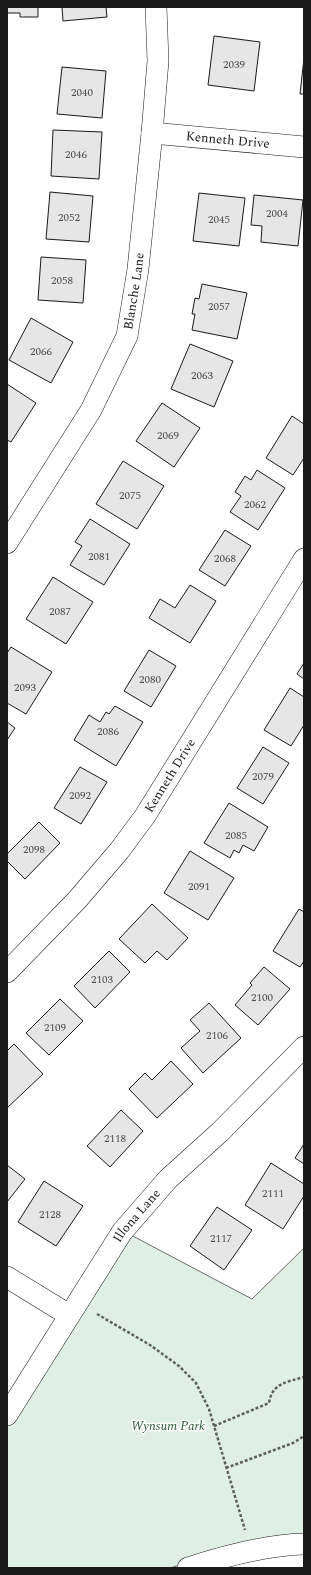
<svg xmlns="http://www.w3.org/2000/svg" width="311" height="1575" viewBox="0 0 311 1575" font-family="Spectral,serif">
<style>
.green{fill:#e0efe3;stroke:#6a6a6a}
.building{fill:#e6e6e6;stroke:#1a1a1a}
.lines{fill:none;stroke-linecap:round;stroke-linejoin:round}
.street-casing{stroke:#1a1a1a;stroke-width:22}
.path{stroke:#5f5f5f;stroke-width:2.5;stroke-dasharray:3 2;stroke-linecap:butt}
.street{stroke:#fff;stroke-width:21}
.labels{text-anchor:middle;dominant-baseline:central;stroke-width:3;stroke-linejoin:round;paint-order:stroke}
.number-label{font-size:11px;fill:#4d4d4d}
.street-label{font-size:13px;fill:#1a1a1a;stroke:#fff}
.park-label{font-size:13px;font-style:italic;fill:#2b5a34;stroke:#fff}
</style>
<rect width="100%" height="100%" fill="#fff"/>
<path class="green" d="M129 1234 252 1299 304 1248V1544L242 1546 170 1568H7V1427Z"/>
<path class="building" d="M7 7H38V17H20V13H7Z
M62 7H106L107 17 63 21Z
M214 36 260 42 254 91 208 85Z
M304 58V94H300Z
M62 67 106 71 102 118 57 114Z
M53 130 102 132 99 179 51 176Z
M50 192 93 196 89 242 46 239Z
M199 193 245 198 239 246 193 241Z
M254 195 303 200 298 246 261 242 262 226 251 225Z
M41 257 86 260 83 303 38 300Z
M202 284 247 293 237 339 192 330 195 314H192L195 298 199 299Z
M31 318 73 342 51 383 9 360Z
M190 344 233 361 214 407 171 389Z
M7 384 36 403 11 442 7 440Z
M162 403 200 428 174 467 136 441Z
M292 416 304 424V458L293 475 266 458Z
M123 461 164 486 137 529 96 504Z
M257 470 285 488 258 530 230 512 241 496 235 492 245 476 251 480Z
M90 519 130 544 104 585 70 565 82 546 75 542Z
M225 530 251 546 225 586 199 570Z
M53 577 93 602 66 644 26 619Z
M190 585 216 601 190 643 149 618 160 599 175 608Z
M11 647 52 672 26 714 7 703V653Z
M149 650 176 666 151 707 124 691Z
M304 663V679L297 674Z
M290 688 304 697V725L291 746 264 730Z
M115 706 143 722 116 766 74 740 89 715 100 722 106 712 109 714Z
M7 722 15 728 7 740Z
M263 747 289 763 263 804 237 788Z
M80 767 107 782 81 824 54 808Z
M229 803 268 827 254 851 243 845 239 853 234 850 230 858 204 843Z
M39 822 60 843 25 879 7 861V854Z
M190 851 234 878 208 920 164 893Z
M152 904 188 938 167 960 157 951 145 963 119 939Z
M299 909 304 912V961L300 967 273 951Z
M109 951 130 972 95 1008 74 986Z
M264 967 290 989 258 1025 235 1005 252 985 250 983Z
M60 999 83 1021 49 1055 26 1033Z
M209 1003 241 1038 203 1073 181 1048 200 1031 190 1020Z
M14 1044 43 1074 7 1108V1051Z
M171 1061 193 1084 157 1118 129 1089 145 1073 152 1080Z
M121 1110 143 1131 110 1167 87 1146Z
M304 1144V1164L295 1158Z
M271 1163 304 1184V1196L283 1229 245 1205Z
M7 1165 25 1179 7 1202Z
M44 1181 83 1206 56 1246 18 1222Z
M217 1207 252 1230 224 1270 190 1246Z"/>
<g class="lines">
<defs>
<g id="street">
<path id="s1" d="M152 133 304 147"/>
<path id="s2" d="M7 543 91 410 127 336 138 269 152 133 158 61 156 7"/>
<path id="s3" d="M7 972 77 900 119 851 145 816 304 559"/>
<path d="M7 1277 69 1315"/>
<path id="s4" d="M7 1415 122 1232 168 1179 220 1132 304 1047"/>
<path d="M188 1568C225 1556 265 1545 304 1544"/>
</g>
</defs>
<use href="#street" class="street-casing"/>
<path class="path" d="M97 1314 150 1345 179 1366 196 1383 209 1409 245 1530
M214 1426 269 1403C272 1383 287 1382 304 1377
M226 1468 293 1443 304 1436"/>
<use href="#street" class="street"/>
</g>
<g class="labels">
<g class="number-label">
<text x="234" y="64">2039</text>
<text x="82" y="92">2040</text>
<text x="76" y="154">2046</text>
<text x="277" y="213">2004</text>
<text x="69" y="217">2052</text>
<text x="219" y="219">2045</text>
<text x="62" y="280">2058</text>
<text x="219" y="306">2057</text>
<text x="41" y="351">2066</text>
<text x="202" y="375">2063</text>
<text x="168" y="435">2069</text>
<text x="130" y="495">2075</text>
<text x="255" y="504">2062</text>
<text x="99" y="556">2081</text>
<text x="225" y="558">2068</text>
<text x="60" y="611">2087</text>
<text x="150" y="679">2080</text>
<text x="25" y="687">2093</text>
<text x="108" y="731">2086</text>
<text x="263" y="776">2079</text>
<text x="80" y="795">2092</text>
<text x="236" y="835">2085</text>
<text x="34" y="849">2098</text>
<text x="199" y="886">2091</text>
<text x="102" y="979">2103</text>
<text x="262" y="997">2100</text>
<text x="55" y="1027">2109</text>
<text x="217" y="1035">2106</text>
<text x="115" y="1138">2118</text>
<text x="273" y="1193">2111</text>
<text x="50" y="1214">2128</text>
<text x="221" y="1238">2117</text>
</g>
<g class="street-label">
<text stroke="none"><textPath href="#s1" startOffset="76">Kenneth Drive</textPath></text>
<text stroke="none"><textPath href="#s2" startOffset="285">Blanche Lane</textPath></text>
<text stroke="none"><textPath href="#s3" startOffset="256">Kenneth Drive</textPath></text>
<text stroke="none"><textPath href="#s4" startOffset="238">Illona Lane</textPath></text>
</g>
<g class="park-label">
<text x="168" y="1426">Wynsum Park</text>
</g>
</g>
<rect width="311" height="1575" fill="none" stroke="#1a1a1a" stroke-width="16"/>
</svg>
